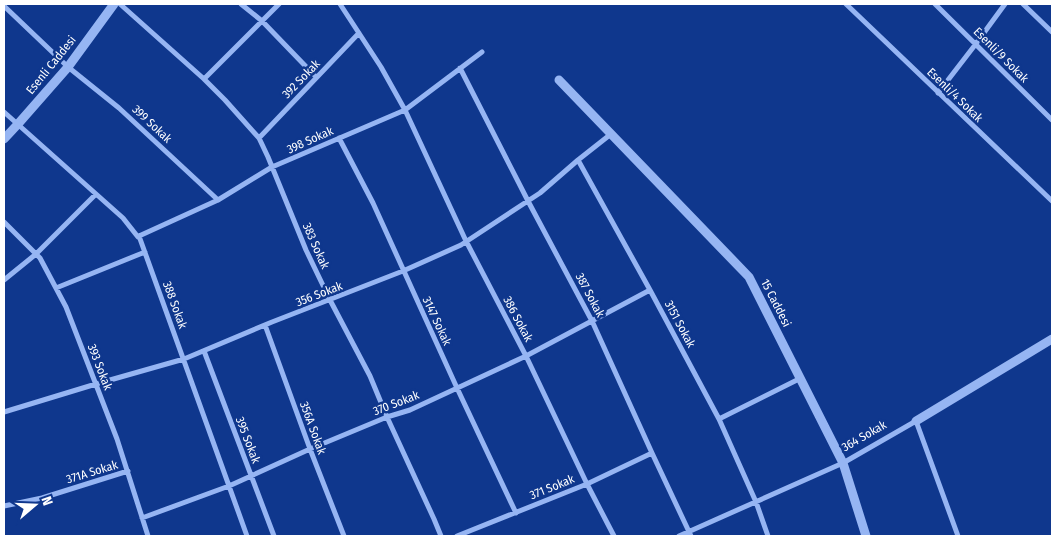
<svg xmlns="http://www.w3.org/2000/svg" width="1056" height="540" viewBox="0 0 1056 540" font-family="'Fira Sans Condensed',sans-serif">
<style>
.lines{fill:none;stroke-linecap:round;stroke-linejoin:round}
.minor{stroke:#96b5f3;stroke-width:5}
.tertiary{stroke:#96b5f3;stroke-width:9}
.labels{text-anchor:middle;dominant-baseline:central;stroke-width:5;stroke-linejoin:round;paint-order:stroke}
.street-label{font-size:12px;fill:#fff;stroke:#0f378d}
</style>
<rect width="100%" height="100%" fill="#0f378d"/>
<g class="lines">
<path class="minor" d="M120 4 204 79 225 100 259 138 268 157 306 250 330 300 370 376 387 417 434 519 441 536
M241 4 262 21 316 77
M340 4 381 67 405 110 466 241 526 356 587 484 614 536
M846 4 1052 201
M935 4 1052 120
M1023 4 1052 32
M4 6 68 67 119 108 218 200
M460 68 528 201 592 321 652 453 691 536
M204 79 279 4
M938 93 975 45 1005 4
M4 112 123 218 138 237 139 236 247 536
M259 138 359 33
M339 138 373 203 457 388 516 513
M578 160 650 290 719 419 756 502 768 536
M4 222 40 258 66 307 117 439 148 536
M139 236 218 200 272 167 405 110 482 52
M4 280 36 254 96 194
M56 288 145 252
M265 325 310 449 344 536
M204 351 274 536
M4 412 96 384 184 359 272 322 403 271 461 245 540 193 578 160 611 134
M719 419 801 378
M4 506 42 498 128 471
M142 518 229 486 310 449 387 417 410 410 526 356 650 290
M457 536 587 484 652 453
M679 536 843 463 916 421 958 536"/>
<path class="tertiary" d="M559 80 749 277 843 463 866 536
M4 139 18 124 68 67 114 4
M916 421 1052 339"/>
</g>
<g class="labels">
<g class="street-label">
<text transform="translate(1001 55) rotate(45)">Esenli/9 Sokak</text>
<text transform="translate(51 65) rotate(-51)">Esenli Caddesi</text>
<text transform="translate(301 79) rotate(-46)">392 Sokak</text>
<text transform="translate(955 95) rotate(44)">Esenli/4 Sokak</text>
<text transform="translate(152 124) rotate(43)">399 Sokak</text>
<text transform="translate(310 140) rotate(-24)">398 Sokak</text>
<text transform="translate(316 246) rotate(66)">383 Sokak</text>
<text transform="translate(319 294) rotate(-21)">356 Sokak</text>
<text transform="translate(590 295) rotate(62)">387 Sokak</text>
<text transform="translate(776 303) rotate(63)">15 Caddesi</text>
<text transform="translate(175 305) rotate(70)">388 Sokak</text>
<text transform="translate(518 319) rotate(62)">386 Sokak</text>
<text transform="translate(437 321) rotate(65)">3147 Sokak</text>
<text transform="translate(680 324) rotate(62)">3151 Sokak</text>
<text transform="translate(100 367) rotate(69)">393 Sokak</text>
<text transform="translate(396 403) rotate(-21)">370 Sokak</text>
<text transform="translate(313 428) rotate(70)">356A Sokak</text>
<text transform="translate(864 436) rotate(-30)">364 Sokak</text>
<text transform="translate(248 440) rotate(69)">395 Sokak</text>
<text transform="translate(92 472) rotate(-17)">371A Sokak</text>
<text transform="translate(552 487) rotate(-22)">371 Sokak</text>
</g>
</g>
<rect width="1056" height="540" fill="none" stroke="#ffffff" stroke-width="10"/>
<g transform="translate(35 505) rotate(71)" stroke="#0f378d" stroke-width="4" paint-order="stroke">
<path d="M0-4L9 19L0 12L-9 19Z" fill="#ffffff"/>
<text y="-8" font-size="14" font-weight="bold" text-anchor="middle" fill="#ffffff">N</text>
</g>
</svg>
